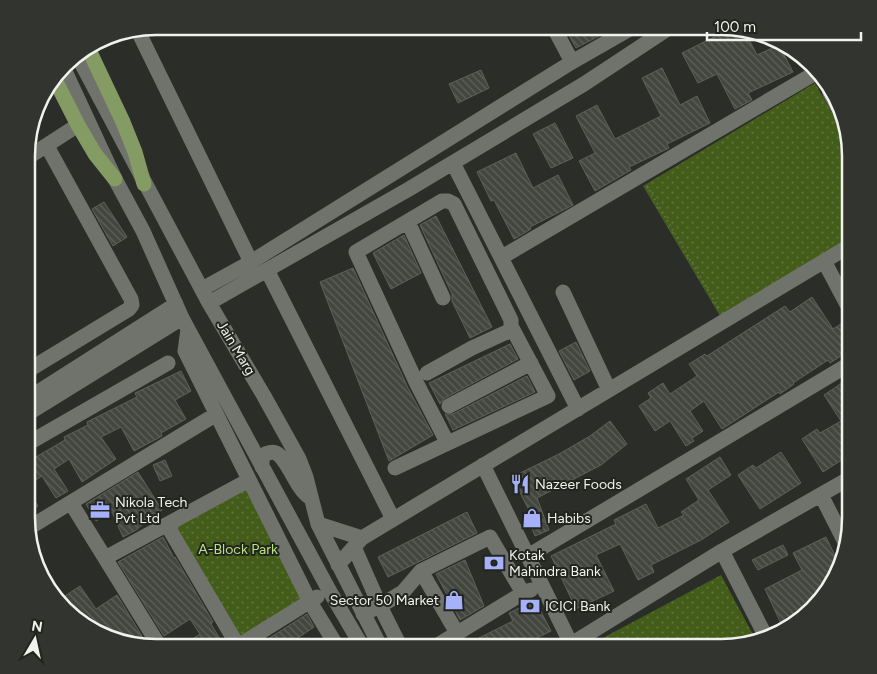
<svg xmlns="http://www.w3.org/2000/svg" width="877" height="674" viewBox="0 0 877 674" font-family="Figtree,sans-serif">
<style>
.park{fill:url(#park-dots)}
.building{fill:url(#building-back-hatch);stroke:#5d615a}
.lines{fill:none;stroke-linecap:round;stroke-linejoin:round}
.path{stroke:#72746f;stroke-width:2;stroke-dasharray:1 4;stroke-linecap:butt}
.minor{stroke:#70736c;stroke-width:15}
.major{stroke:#849b63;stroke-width:15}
.labels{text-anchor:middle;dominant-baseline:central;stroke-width:4;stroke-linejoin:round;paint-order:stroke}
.street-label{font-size:14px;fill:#f0f2ee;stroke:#22241e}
.poi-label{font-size:14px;fill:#f0f2ee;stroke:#22241e;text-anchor:start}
.park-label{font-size:14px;fill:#bae381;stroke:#22241e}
.rim{fill:none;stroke:#f0f2ee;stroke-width:2.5}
</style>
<defs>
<pattern id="park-dots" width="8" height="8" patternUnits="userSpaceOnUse" patternTransform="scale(1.25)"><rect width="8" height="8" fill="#435c19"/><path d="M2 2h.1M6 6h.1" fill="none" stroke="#5e743b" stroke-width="1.8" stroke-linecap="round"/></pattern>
<pattern id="building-back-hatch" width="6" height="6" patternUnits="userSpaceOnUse" patternTransform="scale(1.25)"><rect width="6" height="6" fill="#43463f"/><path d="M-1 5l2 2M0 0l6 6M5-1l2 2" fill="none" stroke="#5e615b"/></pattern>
</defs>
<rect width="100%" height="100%" fill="#2b2e28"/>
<path class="park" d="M815 83 847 139 851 156V245L723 321 643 186Z
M254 480 313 595 238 642 171 526Z
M721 575 756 640 721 648 586 647Z"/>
<path class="building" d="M564 26H594L599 36 576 48Z
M724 27 744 30 757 55 779 45 793 72 748 93 752 100 735 109 717 74 698 83 682 53 726 31Z
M662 68 680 105 697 96 710 123 667 144 669 148 629 167 631 170 595 191 579 161 595 153 576 116 597 105 615 139 661 116 642 78Z
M481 70 489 88 458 103 449 84Z
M555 123 573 158 551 168 533 134Z
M516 153 533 188 558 175 573 205 530 227 531 229 514 239 494 200 491 201 477 172Z
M104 202 127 237 113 246 92 209Z
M436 216 492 327 470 338 452 301V294L420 225Z
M404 235 421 273 391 289 373 253Z
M353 268 408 388 433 435 389 461 320 282Z
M812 297 833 329 847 320 851 321V343L844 347 847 352 830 363 828 360 793 383 794 384 780 394 779 392 722 429 704 401 690 411 703 431 692 438 694 441 686 446 670 421 655 431 639 406 651 398 648 393 663 383 670 394 697 376 689 364 705 354 707 356 785 306 790 312Z
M576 342 590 371 574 380 559 351Z
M510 344 518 359 445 398 440 404 429 383Z
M181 371 191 391 175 400 186 419 161 433 162 436 134 451 121 427 101 437 116 459 82 482 69 459 54 469 68 491 56 498 42 476 27 485V461H29L65 440 64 437 88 425 87 422 137 397 135 393Z
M527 376 535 392 453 430 445 414H453Z
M851 377V454L823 472 802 439 817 429 820 433 841 421 824 395Z
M610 421 627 444 601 465 537 498 549 530 535 536 526 513 530 512 512 477 559 454 590 436Z
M781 452 801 483 760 509 738 475 753 465 756 468Z
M720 457 731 475 708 490 729 522 701 540 651 565 654 572 638 580 620 544 596 555 614 591 576 609 551 556 616 524 614 520 646 504 658 528 684 515 681 512 699 500 686 479Z
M165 460 172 476 160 481 153 465Z
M138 472 162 510 138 528V529L123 537 112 512 96 521 86 504Z
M27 489 38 506 27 513Z
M467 512 477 533 388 577 378 557Z
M163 537 174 558 175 557 213 622 211 624 220 639 206 648H179L200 634 190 619 164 636 118 562Z
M826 537 841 568 819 603 784 630 765 589 802 570 793 553Z
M783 545 788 555 758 570 752 560Z
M465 560 484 606 460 620 436 574Z
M80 586 96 609 117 595 145 641 138 645 106 638 76 619 62 598Z
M535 600 551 631 517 648H459L513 621 509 613Z
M307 614 314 627 292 642 296 648H254Z"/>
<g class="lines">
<path class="path" d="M835 122 849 146
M647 186 719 309"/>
<path class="minor" d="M553 26 572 62
M137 29 251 262
M77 55 209 303 264 396 299 459 306 477 318 524 381 648
M63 67 115 179 143 231 182 318 329 590 363 648
M832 91 830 93 840 111
M27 158 78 125
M453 163 578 409
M408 222 443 298
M502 257 817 72
M824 261 851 312
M267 270 393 519
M202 289 251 262 572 62 635 26
M563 292 609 390
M209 303 409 189 584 84 672 26
M188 329 185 351 310 602 338 648
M27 371 129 309 132 305 131 299 47 146
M427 373 472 348 509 331 511 326V320L454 204 448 201H442L356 252 417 384 447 442
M27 399 176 304
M449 406 531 363
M27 414 182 318
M27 444 168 363
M483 465 573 648
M262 467V460L265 454C268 453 272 451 276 453 288 459 295 487 309 497
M395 468 548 396 511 326
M821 495 846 544
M71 503 160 647
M318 524 362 538
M167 525 238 646
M27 529 215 415
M354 547 380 606 401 648
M722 551 766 637
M528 556 851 363
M105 558 249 480
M338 565 362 538 851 245
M421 571 490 537 523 593
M363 614 380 606 403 592 421 571 457 633
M235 648 317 597
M433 648 523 593 531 590
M565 648 722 551 850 478"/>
<path class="major" d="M88 48 123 122 135 152 144 184
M54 78 78 125 95 154 115 179"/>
</g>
<defs>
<symbol id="restaurant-bare" viewBox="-9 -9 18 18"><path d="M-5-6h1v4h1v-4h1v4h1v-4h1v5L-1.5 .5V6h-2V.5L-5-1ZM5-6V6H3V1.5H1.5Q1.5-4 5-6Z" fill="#a6b1fc" stroke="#22241e" stroke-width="2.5" paint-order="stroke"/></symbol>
<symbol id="office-bare" viewBox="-9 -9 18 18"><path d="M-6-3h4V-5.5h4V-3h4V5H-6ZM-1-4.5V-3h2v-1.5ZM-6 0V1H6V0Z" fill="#a6b1fc" stroke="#22241e" stroke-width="2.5" paint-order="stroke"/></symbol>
<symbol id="shop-bare" viewBox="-9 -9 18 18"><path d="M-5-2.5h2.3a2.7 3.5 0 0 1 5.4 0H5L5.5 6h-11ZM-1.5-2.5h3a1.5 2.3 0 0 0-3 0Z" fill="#a6b1fc" stroke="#22241e" stroke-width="2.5" paint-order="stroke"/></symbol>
<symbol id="bank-bare" viewBox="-9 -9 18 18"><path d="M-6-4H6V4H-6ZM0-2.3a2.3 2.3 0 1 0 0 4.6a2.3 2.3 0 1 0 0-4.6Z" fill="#a6b1fc" stroke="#22241e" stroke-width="2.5" paint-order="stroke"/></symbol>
</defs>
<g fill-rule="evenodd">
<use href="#restaurant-bare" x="506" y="470" width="28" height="28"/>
<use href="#office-bare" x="86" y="496" width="28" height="28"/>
<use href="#shop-bare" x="518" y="504" width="28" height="28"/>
<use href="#bank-bare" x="480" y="549" width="28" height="28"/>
<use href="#shop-bare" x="440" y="586" width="28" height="28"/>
<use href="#bank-bare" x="516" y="592" width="28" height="28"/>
</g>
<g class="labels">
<g class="street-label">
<text transform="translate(236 348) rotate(59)">Jain Marg</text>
</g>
<g class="poi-label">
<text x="535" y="484">Nazeer Foods</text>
<text x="115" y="502">Nikola Tech<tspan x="115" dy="16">Pvt Ltd</tspan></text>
<text x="547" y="518">Habibs</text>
<text x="509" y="555">Kotak<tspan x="509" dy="16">Mahindra Bank</tspan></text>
<text x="439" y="600" text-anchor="end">Sector 50 Market</text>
<text x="545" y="606">ICICI Bank</text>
</g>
<g class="park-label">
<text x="238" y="549">A-Block Park</text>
</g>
</g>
<path d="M0 0H877V674H0ZM156 35H721A121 121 0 0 1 842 156V518A121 121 0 0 1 721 639H156A121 121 0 0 1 35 518V156A121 121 0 0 1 156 35Z" fill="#32342f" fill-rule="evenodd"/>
<path class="rim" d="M156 35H721A121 121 0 0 1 842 156V518A121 121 0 0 1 721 639H156A121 121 0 0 1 35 518V156A121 121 0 0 1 156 35Z"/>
<g transform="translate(35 639) rotate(9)" stroke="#22241e" stroke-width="4" paint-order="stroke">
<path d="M0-4L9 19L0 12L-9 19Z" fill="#f0f2ee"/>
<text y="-8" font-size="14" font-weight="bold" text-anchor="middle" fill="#f0f2ee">N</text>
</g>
<path d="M707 32v8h154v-8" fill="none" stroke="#f0f2ee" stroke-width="2.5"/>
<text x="714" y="32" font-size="15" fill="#f0f2ee" stroke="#22241e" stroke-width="4" paint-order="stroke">100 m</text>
</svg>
